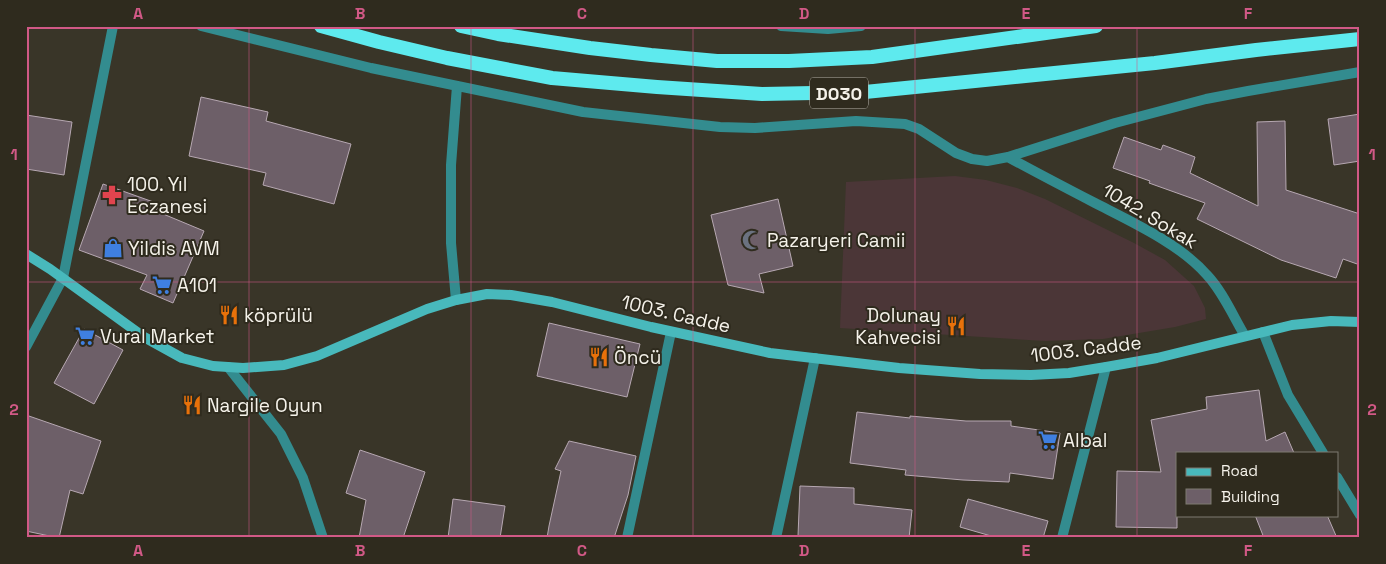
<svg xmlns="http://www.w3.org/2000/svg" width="1386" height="564" viewBox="0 0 1386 564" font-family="'Space Grotesk',sans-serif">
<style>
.commercial{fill:#4b3637}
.building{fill:#6d5f68;stroke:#b7a8b2}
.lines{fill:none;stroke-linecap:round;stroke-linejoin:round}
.minor{stroke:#338c8f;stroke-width:10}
.secondary{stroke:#48b9bc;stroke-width:10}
.trunk{stroke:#5eeaee;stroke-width:14}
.grid{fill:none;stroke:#d15986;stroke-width:1;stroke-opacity:0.55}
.labels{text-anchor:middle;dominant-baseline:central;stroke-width:4;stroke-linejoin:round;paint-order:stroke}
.shield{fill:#2f2b1e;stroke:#bab6ad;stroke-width:1}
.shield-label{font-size:18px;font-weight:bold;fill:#f5f2ea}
.poi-label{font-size:19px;fill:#f5f2ea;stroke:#2f2b1e;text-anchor:start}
.street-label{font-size:19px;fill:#f5f2ea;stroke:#2f2b1e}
.neatline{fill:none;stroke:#d15986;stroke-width:2}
.grid-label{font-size:16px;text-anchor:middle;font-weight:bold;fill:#d15986}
</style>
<rect width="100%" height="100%" fill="#393528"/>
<path class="commercial" d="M955 176 986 180 1017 188 1045 199 1134 243 1165 260 1194 286 1205 308 1206 319 1175 327 1103 339 1045 341 840 328 846 182Z"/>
<path class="building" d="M201 97 268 112 266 121 351 144 334 204 263 185 266 173 189 156Z
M1360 114V161L1334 165 1328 119Z
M26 115 72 122 64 175 26 169Z
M1285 121 1286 190 1360 214V265L1343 259 1336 278 1281 260 1197 219 1205 203 1149 183 1150 181 1113 168 1124 137 1161 150 1163 145 1195 157 1190 173 1258 206 1257 122Z
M103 184 159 204 156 211 204 231 173 303 140 289 147 275 79 250Z
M778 199 793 266 759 274 764 293 728 285 711 215Z
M549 323 640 344 627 397 537 376Z
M84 329 123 350 94 404 54 383Z
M1259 390 1266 441 1285 432 1294 453H1177V528L1116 527 1117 471 1161 472 1151 420 1207 409 1206 397Z
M857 412 910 418V416L966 421H1011V426L1060 433 1053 479 1010 473 1009 482 963 480 905 475 906 470 850 463Z
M26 415 101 441 83 494 70 490 59 538 26 531Z
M569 441 636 456 628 495 614 538H547L549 526 561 471 555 469Z
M360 450 425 472 403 538H359L366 500 346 493Z
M800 486 854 488V504L912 510 909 538 798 536Z
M453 499 505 506 500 538H448Z
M968 499 1048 521 1043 538H998L960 527Z
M1255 515H1327L1337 538H1264Z"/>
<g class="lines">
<path class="minor" d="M201 26 371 68 583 112 720 127 755 128 856 121 905 124 919 129 956 153 972 159 987 161 1008 157 1115 123 1206 99 1248 91 1360 72
M781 26 828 29 861 26
M1008 157C1037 173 1066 188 1095 203 1132 222 1180 244 1207 275 1223 292 1233 316 1245 336
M456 300 451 243V165L457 86
M1263 332 1288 395 1323 453
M26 347 63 278 113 26
M228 367 281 434 303 478 323 538
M1337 477 1360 515
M627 538 671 332
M776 538 815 358
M1062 538 1106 367"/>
<path class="secondary" d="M26 254 50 269 144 337 182 358 213 366 243 368 284 365 317 356 427 309 456 300 487 294 511 295 552 302 651 327 770 353 899 368 980 374 1031 375 1069 373 1106 367 1157 358 1292 325 1331 321 1360 322"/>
<path class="trunk" d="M321 26 379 42 447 58 552 78 657 87 762 94 865 92 1155 63 1256 50 1360 39
M461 26 498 34 590 48 651 55 717 61H789L872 57 1096 26"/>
</g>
<path class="grid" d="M249 26V538M471 26V538M693 26V538M915 26V538M1137 26V538M26 282H1360"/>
<defs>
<symbol id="pharmacy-bare" viewBox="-9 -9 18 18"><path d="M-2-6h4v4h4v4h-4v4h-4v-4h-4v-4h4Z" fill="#e0444e" stroke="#2f2b1e" stroke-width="2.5" paint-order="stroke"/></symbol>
<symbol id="mosque-bare" viewBox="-9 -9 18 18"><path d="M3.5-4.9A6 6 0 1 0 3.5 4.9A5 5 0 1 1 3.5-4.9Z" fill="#6b7280" stroke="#2f2b1e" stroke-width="2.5" paint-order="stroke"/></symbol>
<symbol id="shop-bare" viewBox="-9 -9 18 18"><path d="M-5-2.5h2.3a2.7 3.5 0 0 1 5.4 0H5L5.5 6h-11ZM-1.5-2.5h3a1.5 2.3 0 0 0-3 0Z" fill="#3f7fe0" stroke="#2f2b1e" stroke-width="2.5" paint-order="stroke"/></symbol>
<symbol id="supermarket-bare" viewBox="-9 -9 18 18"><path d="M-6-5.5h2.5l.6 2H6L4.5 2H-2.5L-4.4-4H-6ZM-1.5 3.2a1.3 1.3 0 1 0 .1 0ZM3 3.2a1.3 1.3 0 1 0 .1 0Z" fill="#3f7fe0" stroke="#2f2b1e" stroke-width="2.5" paint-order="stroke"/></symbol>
<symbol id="restaurant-bare" viewBox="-9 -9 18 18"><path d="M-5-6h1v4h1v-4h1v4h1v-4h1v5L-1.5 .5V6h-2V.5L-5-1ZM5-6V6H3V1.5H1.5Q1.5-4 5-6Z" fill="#e8710a" stroke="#2f2b1e" stroke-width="2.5" paint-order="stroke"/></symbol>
</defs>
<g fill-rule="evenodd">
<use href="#pharmacy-bare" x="98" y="181" width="28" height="28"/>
<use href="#mosque-bare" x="738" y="226" width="28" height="28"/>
<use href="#shop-bare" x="99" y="234" width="28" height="28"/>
<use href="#supermarket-bare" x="148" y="271" width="28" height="28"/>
<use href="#restaurant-bare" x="215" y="301" width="28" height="28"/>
<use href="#restaurant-bare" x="942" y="312" width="28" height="28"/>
<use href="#supermarket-bare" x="71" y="322" width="28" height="28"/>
<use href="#restaurant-bare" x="585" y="343" width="28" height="28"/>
<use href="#restaurant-bare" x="178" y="391" width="28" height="28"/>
<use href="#supermarket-bare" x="1034" y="426" width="28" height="28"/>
</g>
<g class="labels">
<rect class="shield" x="810" y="77.5" width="58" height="31" rx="4"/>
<g class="shield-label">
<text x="839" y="93">D030</text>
</g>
<g class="poi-label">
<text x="127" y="184">100. Yıl<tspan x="127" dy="22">Eczanesi</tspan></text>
<text x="767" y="240">Pazaryeri Camii</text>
<text x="128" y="248">Yildis AVM</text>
<text x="177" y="285">A101</text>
<text x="244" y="315">köprülü</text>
<text x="941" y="315" text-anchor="end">Dolunay<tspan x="941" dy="22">Kahvecisi</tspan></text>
<text x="100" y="336">Vural Market</text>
<text x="614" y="357">Öncü</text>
<text x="207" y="405">Nargile Oyun</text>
<text x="1063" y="440">Albal</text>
</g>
<g class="street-label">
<text transform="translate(1150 216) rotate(31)">1042. Sokak</text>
<text transform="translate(676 314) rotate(13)">1003. Cadde</text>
<text transform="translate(1086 349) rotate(-7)">1003. Cadde</text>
</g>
</g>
<rect width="1386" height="564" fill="none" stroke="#2f2b1e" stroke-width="55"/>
<rect x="1176" y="452" width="162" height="65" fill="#2f2b1e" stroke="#7e7b70"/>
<rect x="1186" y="468" width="25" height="8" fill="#48b9bc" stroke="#7e7b70"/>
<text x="1221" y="476" font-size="15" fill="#f5f2ea">Road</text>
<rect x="1186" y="489" width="25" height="15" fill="#6d5f68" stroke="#7e7b70"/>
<text x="1221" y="502" font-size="15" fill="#f5f2ea">Building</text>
<rect x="28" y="28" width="1330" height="508" class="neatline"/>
<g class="grid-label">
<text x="138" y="19">A</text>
<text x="360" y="19">B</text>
<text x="582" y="19">C</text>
<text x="804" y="19">D</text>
<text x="1026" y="19">E</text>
<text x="1248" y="19">F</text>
<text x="14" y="160">1</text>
<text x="1372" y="160">1</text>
<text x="14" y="415">2</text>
<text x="1372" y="415">2</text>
<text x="138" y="556">A</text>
<text x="360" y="556">B</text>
<text x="582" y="556">C</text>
<text x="804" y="556">D</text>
<text x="1026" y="556">E</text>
<text x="1248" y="556">F</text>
</g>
</svg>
